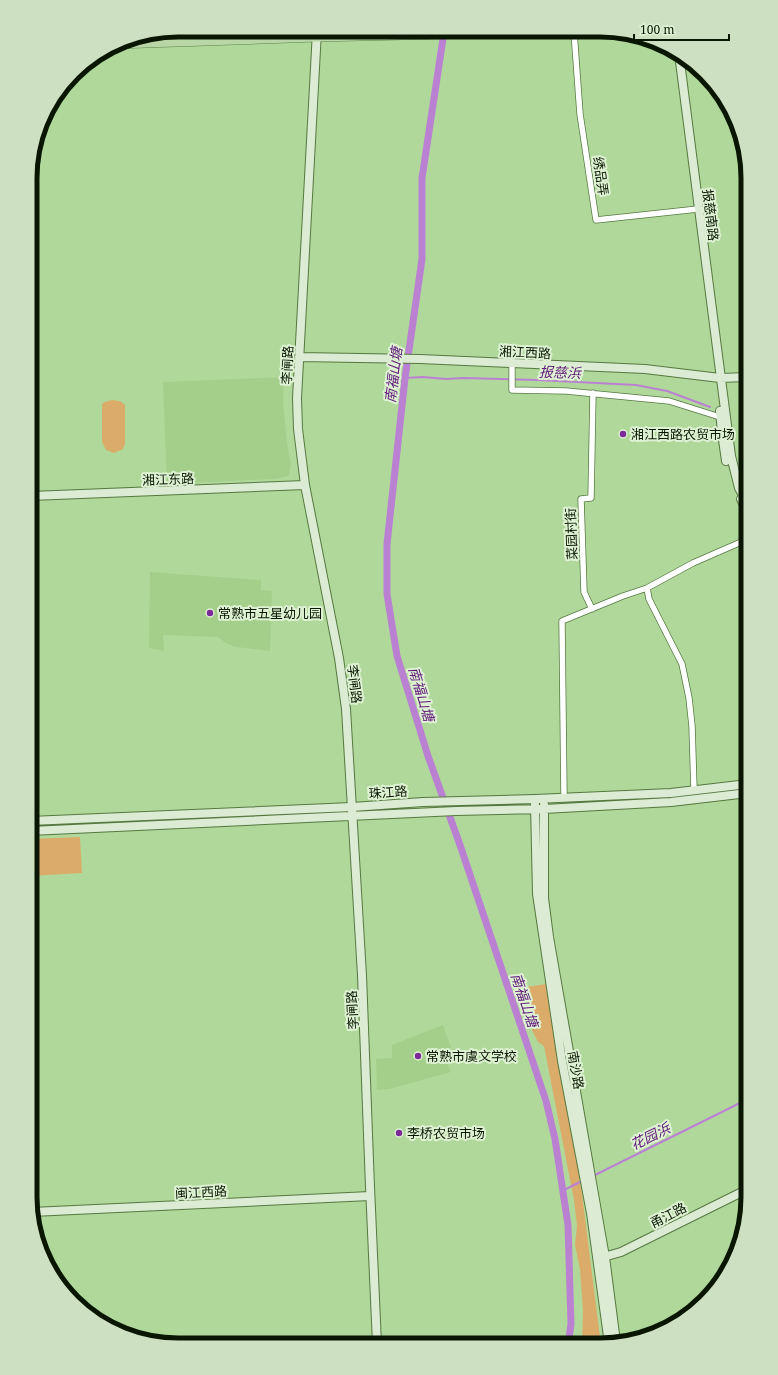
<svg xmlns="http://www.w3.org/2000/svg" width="778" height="1375" viewBox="0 0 778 1375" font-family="'Noto Serif','Noto Sans SC',serif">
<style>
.built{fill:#a3cf8b}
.green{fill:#dbac69}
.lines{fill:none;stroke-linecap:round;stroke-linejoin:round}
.stream{stroke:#ba81d3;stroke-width:2}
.canal{stroke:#ba81d3;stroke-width:7}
.street-casing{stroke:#557940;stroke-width:7}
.secondary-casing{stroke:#557940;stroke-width:10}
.primary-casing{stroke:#5d8248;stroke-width:10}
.street{stroke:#fff;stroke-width:5.5}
.secondary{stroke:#dcebd3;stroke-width:8}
.primary{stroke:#b9d6a7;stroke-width:9}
.poi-dot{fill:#7c2b9b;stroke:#def2d3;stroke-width:1.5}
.labels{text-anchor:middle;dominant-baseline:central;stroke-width:4;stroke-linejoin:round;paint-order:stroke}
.street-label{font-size:13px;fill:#091702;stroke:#def2d3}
.poi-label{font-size:13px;fill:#091702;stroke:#def2d3;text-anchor:start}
.water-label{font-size:14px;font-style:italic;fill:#5f167a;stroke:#def2d3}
.rim{fill:none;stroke:#091702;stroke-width:5}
</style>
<rect width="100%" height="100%" fill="#b0d89b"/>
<path class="built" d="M284 377 283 401 287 444 291 463 289 475 285 477 274 479 167 484 163 382Z
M150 572 261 580V590L272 591 270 651 236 647 226 643 218 637 163 635 164 651 149 648Z
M443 1025 451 1047 443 1054 451 1072 389 1089 377 1090 376 1059 392 1058V1045Z"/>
<path class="green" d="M112 400 120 401 125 405V444L123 449 114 453 106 450 102 442V404L105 402Z
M80 837 82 873 30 876V839Z
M546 984 582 1194 601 1345H582L583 1311 580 1269 575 1245 577 1226 574 1200 544 1046 538 1042 532 1030 533 1012 520 988Z"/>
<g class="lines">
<path class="stream" d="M405 378 423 377 446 379 464 378 537 380 636 385 667 391 710 407
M593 1176 748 1099
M562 1191 582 1181"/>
<path class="canal" d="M444 32 422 178V259L405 378 387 544V594L397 656 428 756 460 845 546 1101 555 1139 568 1225 571 1324 568 1345"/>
<defs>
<path id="street" d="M574 32 580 114 596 220 698 209
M512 363V390L566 391 669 401 720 417
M647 588 649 599 682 664 689 698 692 726 694 790
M592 609 584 592 581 499 591 498 593 393
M564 797 562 621 623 596 647 588 693 563 748 539"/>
<path id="secondary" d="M317 31 297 398 298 429 305 485 339 658 346 709 362 975 370 1187 377 1344
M679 54 731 456 739 488 748 504
M299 357 420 359 512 363 645 369 720 378 748 377
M720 411 722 433 726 461
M31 496 305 485
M741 499 748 513
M535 804 537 894 562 1061 591 1213 609 1344
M544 805V898L549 937 605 1257 616 1342
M30 821 352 807 423 802 535 799 671 793 748 784
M30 831 456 811 544 809 671 802 748 793
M32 1212 370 1196
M600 1258 621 1252 748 1189"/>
<path id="primary" d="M157 34 280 31
M117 44 317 37 526 32"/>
</defs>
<use href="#street" class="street-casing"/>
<use href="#secondary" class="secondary-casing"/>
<use href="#primary" class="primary-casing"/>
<use href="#street" class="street"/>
<use href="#secondary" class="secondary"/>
<use href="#primary" class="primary"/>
</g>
<g class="poi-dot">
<circle cx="623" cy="434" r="4"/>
<circle cx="210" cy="613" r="4"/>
<circle cx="418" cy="1056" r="4"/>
<circle cx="399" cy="1133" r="4"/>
</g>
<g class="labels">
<g class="street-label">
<text transform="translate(601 176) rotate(82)">绣品弄</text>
<text transform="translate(711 215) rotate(83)">报慈南路</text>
<text transform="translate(525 352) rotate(3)">湘江西路</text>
<text transform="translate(287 365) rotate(-87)">李闸路</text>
<text transform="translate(168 479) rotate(-2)">湘江东路</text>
<text transform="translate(571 534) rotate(-92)">菜园村街</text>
<text transform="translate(355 684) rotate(83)">李闸路</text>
<text transform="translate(388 792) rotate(-4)">珠江路</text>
<text transform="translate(352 1010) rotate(-93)">李闸路</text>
<text transform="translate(576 1070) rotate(80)">南沙路</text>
<text transform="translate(201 1192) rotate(-3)">闽江西路</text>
<text transform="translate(668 1215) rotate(-27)">甬江路</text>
</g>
<g class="poi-label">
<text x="631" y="434">湘江西路农贸市场</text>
<text x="218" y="613">常熟市五星幼儿园</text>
<text x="426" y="1056">常熟市虞文学校</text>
<text x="407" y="1133">李桥农贸市场</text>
</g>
<g class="water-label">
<text transform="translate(560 372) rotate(2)">报慈浜</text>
<text transform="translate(393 375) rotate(-83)">南福山塘</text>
<text transform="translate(422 694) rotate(73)">南福山塘</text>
<text transform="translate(525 1000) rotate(71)">南福山塘</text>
<text transform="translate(650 1136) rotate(-26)">花园浜</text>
</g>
</g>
<path d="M0 0H778V1375H0ZM178 37H600A141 141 0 0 1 741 178V1197A141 141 0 0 1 600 1338H178A141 141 0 0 1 37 1197V178A141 141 0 0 1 178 37Z" fill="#cde0c2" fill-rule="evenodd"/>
<path class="rim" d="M178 37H600A141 141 0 0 1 741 178V1197A141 141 0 0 1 600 1338H178A141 141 0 0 1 37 1197V178A141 141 0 0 1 178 37Z"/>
<path d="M634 34v6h95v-6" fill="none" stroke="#091702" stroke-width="2"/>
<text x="640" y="34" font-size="12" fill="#091702" stroke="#def2d3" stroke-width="3" paint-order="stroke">100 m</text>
</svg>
